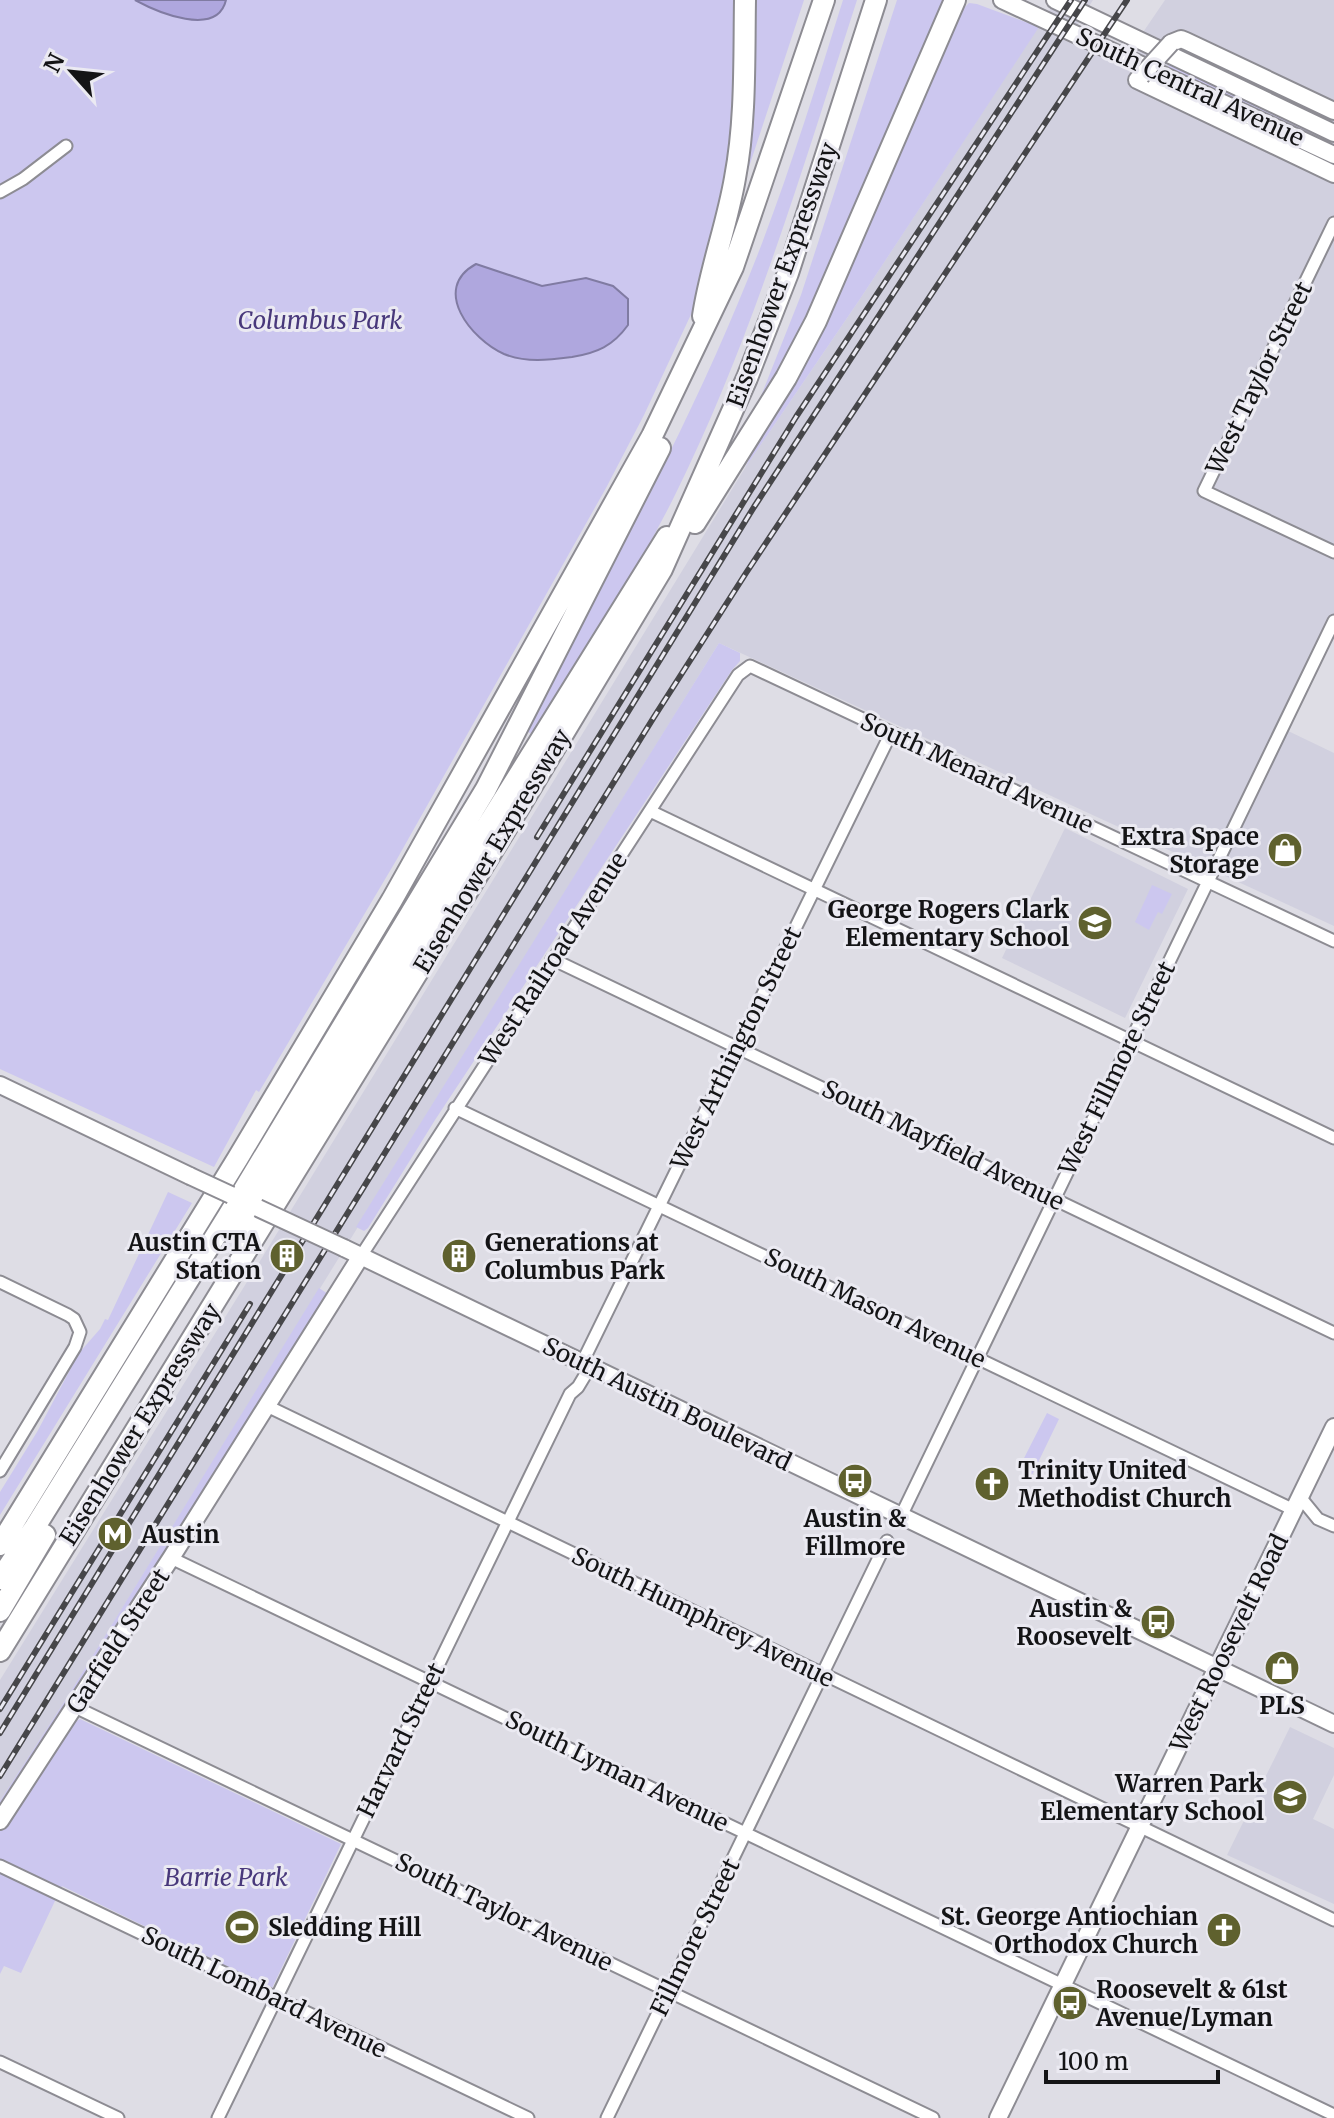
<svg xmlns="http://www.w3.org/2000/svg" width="1334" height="2118" viewBox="0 0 1334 2118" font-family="Merriweather,serif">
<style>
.built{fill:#d1d0df}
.green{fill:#ccc7ef}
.water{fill:#afa7de;stroke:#807ba2;stroke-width:2}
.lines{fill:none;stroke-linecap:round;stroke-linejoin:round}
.street-casing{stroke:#8d8c93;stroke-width:15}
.secondary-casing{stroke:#8d8c93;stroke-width:20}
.highway-casing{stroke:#8d8c93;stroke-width:24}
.street{stroke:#fff;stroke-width:11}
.secondary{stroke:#fff;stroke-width:16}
.highway{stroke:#fff;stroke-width:20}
.rail-casing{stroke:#464649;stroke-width:6}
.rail{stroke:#ebeaf2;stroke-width:3;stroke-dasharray:9;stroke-linecap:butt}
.secondary-bridge-casing{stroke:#8d8c93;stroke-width:20;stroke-linecap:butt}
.secondary-bridge{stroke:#fff;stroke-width:16}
.labels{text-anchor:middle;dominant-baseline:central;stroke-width:6;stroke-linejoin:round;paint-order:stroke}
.street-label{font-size:24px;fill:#141416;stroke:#ebeaf2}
.park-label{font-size:24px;font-style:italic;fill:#48387b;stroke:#ebeaf2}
.poi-label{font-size:24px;font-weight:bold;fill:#141416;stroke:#ebeaf2;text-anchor:end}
</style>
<rect width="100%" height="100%" fill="#dedde5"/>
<path class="built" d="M1056 0H1093L1067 41 1120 66 1165 0H1334V638L1284 729 1334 753V926L719 643 68 1696 0 1801V1680L260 1261 745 468 860 299Z
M1065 828 1188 889 1125 1018 1002 958Z
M1290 1727 1334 1748V1775L1313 1819 1334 1829V1904L1227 1855Z"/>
<path class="green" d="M0 0H736L730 153 710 264 694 308 644 415 606 488 397 859 259 1092 256 1090 214 1167 0 1069Z
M751 0H804L746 176 741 174Z
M843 0H857C803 167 753 337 675 495 634 578 581 656 532 734L526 731C598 590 677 450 738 303 780 204 811 102 843 0Z
M897 0H944C887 134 835 275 764 402L759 401 801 295Z
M969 3 977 4 1039 27 860 299 745 468 772 412 776 414 821 334 963 9Z
M1170 63 1331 138 1330 140 1301 130 1168 68Z
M719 643 740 653V661L732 670 435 1120 368 1228 364 1231 356 1227Z
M1152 885 1172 894 1162 914 1158 912 1149 930 1135 922Z
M168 1192 192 1203 0 1515V1492L37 1432 79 1353 100 1329 105 1319 108 1320Z
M319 1288 328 1294 277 1372 197 1506 0 1807V1801L68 1696Z
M1047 1413 1059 1419 1032 1475 1019 1468Z
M80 1719 341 1844 272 1988 62 1886 21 1973 4 1966 0 1974V1830L67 1726Z"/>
<path class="water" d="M135 0H226C217 38 157 12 135 0Z
M476 264 542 286 586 278 613 286 628 299V325C613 346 597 353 572 357 549 360 526 363 504 354 472 340 430 289 476 264Z"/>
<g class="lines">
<defs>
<path id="street" d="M0 192 23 179 66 146
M1334 223 1204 491 1334 552
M650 811 1334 1138
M552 959 1334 1333
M455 1108 1294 1510
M361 1256 738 675 750 666 1334 941
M0 1282 68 1315 74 1319 80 1332 75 1347 0 1471
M582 1363 891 733
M267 1406 1334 1920
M1300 1497 1318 1519 1334 1526
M901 1516 1334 621
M171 1558 1334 2115
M75 1707 933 2118
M0 1866 528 2118
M0 2062 118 2118
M218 2118 570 1394 578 1387 590 1367
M607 2118 887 1541"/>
<path id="secondary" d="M1002 0 1334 155
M1055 0 1334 133
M1171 43 1181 39 1186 41 1334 111
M1141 76 1137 80 1334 174
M0 1085 190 1176
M344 1248 1334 1724
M0 1821 171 1558 361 1256
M998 2118 1334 1427"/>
<path id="highway" d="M703 316C710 269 727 225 735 178 746 120 744 59 745 0
M695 523 786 378 816 321 955 0
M238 1226 667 537
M0 1545 238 1158 392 900 652 436 733 267 824 0
M0 1579 35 1527 228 1216 486 789 660 448
M0 1611 45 1535
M0 1651 518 809 662 569 747 378 788 273 876 0"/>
</defs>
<use href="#street" class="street-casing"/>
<use href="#secondary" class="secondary-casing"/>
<use href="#highway" class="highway-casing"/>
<use href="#street" class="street"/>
<use href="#secondary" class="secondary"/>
<use href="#highway" class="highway"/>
<defs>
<path id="rail" d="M537 837 796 417 1071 0
M0 1709 250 1304
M0 1733 754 507 1085 0
M0 1776 654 717 746 573 1127 0"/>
</defs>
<use href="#rail" class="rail-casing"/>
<use href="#rail" class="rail"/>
<defs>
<path id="secondary-bridge" d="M1141 76 1171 43
M190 1176 231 1195
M258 1208 344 1248"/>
</defs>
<use href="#secondary-bridge" class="secondary-bridge-casing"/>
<use href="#secondary-bridge" class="secondary-bridge"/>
</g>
<defs>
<symbol id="shop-disc" viewBox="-11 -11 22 22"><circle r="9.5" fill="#5f612e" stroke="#ebeaf2"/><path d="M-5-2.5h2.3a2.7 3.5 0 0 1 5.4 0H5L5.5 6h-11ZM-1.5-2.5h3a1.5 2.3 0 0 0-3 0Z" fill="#fff"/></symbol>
<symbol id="school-disc" viewBox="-11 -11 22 22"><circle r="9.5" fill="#5f612e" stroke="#ebeaf2"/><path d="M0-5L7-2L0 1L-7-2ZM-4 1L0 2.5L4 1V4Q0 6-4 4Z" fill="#fff"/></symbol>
<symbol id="building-disc" viewBox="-11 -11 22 22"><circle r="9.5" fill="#5f612e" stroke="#ebeaf2"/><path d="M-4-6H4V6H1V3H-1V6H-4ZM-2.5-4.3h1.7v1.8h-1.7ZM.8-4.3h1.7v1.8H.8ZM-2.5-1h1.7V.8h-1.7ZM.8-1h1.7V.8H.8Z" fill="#fff"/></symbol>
<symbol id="bus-disc" viewBox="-11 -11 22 22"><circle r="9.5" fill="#5f612e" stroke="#ebeaf2"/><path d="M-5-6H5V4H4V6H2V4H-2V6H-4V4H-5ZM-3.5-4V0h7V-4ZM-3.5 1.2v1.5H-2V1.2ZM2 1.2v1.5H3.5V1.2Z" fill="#fff"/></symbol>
<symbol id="church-disc" viewBox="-11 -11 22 22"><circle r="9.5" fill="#5f612e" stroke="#ebeaf2"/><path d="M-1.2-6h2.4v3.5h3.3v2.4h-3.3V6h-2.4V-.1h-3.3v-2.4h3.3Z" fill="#fff"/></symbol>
<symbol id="metro-disc" viewBox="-11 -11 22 22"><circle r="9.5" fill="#5f612e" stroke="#ebeaf2"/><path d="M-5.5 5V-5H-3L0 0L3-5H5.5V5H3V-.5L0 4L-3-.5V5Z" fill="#fff"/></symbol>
<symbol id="stadium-disc" viewBox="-11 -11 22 22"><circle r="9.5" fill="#5f612e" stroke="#ebeaf2"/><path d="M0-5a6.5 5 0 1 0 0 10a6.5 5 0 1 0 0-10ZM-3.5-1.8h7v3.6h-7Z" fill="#fff"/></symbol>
</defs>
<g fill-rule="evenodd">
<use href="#shop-disc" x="1265" y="830" width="40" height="40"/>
<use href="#school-disc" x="1075" y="903" width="40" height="40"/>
<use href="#building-disc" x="267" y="1236" width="40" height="40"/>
<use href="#building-disc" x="439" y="1236" width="40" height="40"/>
<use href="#bus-disc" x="835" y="1461" width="40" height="40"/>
<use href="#church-disc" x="972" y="1464" width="40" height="40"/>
<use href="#metro-disc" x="95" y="1514" width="40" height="40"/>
<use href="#bus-disc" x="1138" y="1602" width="40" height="40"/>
<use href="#shop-disc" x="1262" y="1648" width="40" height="40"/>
<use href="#school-disc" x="1270" y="1777" width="40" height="40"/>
<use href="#stadium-disc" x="222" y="1907" width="40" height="40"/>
<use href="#church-disc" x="1204" y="1910" width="40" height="40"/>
<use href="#bus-disc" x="1050" y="1983" width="40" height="40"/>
</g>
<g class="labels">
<g class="street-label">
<text transform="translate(1190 87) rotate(25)">South Central Avenue</text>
<text transform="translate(782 275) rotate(-70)">Eisenhower Expressway</text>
<text transform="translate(1259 378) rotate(-64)">West Taylor Street</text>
<text transform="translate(977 773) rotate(25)">South Menard Avenue</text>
<text transform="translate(492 851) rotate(-59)">Eisenhower Expressway</text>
<text transform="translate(553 959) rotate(-57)">West Railroad Avenue</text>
<text transform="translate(736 1048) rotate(-64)">West Arthington Street</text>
<text transform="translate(1117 1068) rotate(-64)">West Fillmore Street</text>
<text transform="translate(943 1145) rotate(26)">South Mayfield Avenue</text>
<text transform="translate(875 1308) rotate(26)">South Mason Avenue</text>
<text transform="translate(667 1404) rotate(26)">South Austin Boulevard</text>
<text transform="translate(140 1424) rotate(-58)">Eisenhower Expressway</text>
<text transform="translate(703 1617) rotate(26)">South Humphrey Avenue</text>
<text transform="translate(118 1641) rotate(-57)">Garfield Street</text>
<text transform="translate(1229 1643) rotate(-64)">West Roosevelt Road</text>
<text transform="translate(401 1740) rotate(-64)">Harvard Street</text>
<text transform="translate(617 1771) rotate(26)">South Lyman Avenue</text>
<text transform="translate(504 1912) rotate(26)">South Taylor Avenue</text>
<text transform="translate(695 1937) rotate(-64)">Fillmore Street</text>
<text transform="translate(264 1992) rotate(26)">South Lombard Avenue</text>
</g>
<g class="park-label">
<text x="320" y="320">Columbus Park</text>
<text x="226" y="1877">Barrie Park</text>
</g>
<g class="poi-label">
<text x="1259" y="836">Extra Space<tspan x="1259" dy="28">Storage</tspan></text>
<text x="1069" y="909">George Rogers Clark<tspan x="1069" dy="28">Elementary School</tspan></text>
<text x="261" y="1242">Austin CTA<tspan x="261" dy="28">Station</tspan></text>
<text x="485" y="1242" text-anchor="start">Generations at<tspan x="485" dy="28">Columbus Park</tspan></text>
<text x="1018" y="1470" text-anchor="start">Trinity United<tspan x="1018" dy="28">Methodist Church</tspan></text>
<text x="855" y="1518" text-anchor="middle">Austin &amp;<tspan x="855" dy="28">Fillmore</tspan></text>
<text x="141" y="1534" text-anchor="start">Austin</text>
<text x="1132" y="1608">Austin &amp;<tspan x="1132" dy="28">Roosevelt</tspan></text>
<text x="1282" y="1705" text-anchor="middle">PLS</text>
<text x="1264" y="1783">Warren Park<tspan x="1264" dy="28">Elementary School</tspan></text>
<text x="1198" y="1916">St. George Antiochian<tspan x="1198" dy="28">Orthodox Church</tspan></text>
<text x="268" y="1927" text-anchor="start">Sledding Hill</text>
<text x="1096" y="1989" text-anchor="start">Roosevelt &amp; 61st<tspan x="1096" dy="28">Avenue/Lyman</tspan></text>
</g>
</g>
<g transform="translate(72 72) rotate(297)" stroke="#ebeaf2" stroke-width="6" paint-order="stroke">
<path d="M0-6L14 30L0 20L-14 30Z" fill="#141416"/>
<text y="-12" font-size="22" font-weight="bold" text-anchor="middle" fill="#141416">N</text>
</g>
<path d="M1046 2070v12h172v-12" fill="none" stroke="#141416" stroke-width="4"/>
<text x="1058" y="2070" font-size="24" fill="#141416" stroke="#ebeaf2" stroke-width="6" paint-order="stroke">100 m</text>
</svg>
